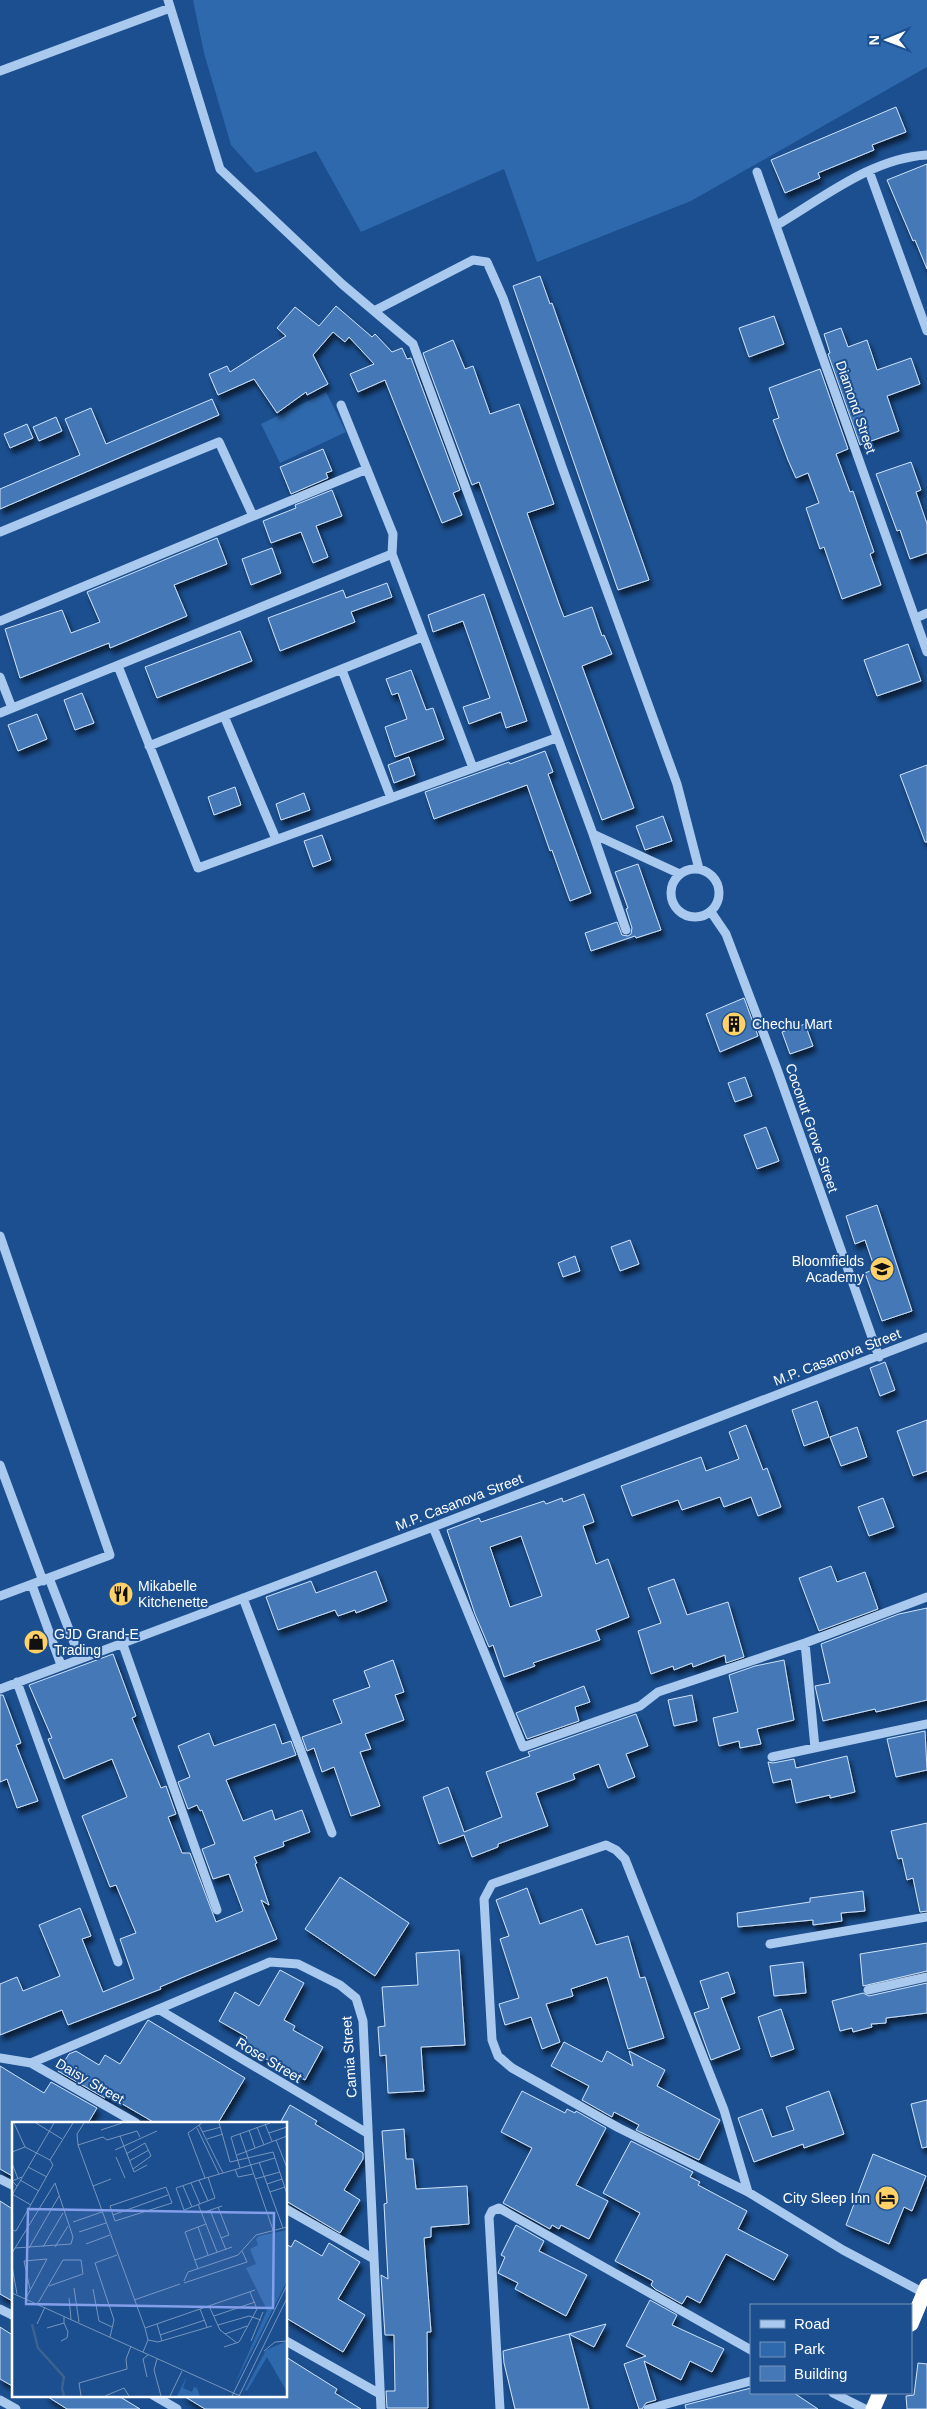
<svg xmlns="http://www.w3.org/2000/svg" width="927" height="2409" viewBox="0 0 927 2409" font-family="Arial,sans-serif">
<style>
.green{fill:#2e69ad}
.building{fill:#4478b7;stroke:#cfe3fa;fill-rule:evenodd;filter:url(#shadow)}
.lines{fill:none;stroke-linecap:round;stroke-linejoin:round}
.minor{stroke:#a9c9ee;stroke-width:9}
.highway{stroke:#fff;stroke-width:15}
.labels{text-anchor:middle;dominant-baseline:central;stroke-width:4;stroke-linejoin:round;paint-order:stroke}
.street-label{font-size:14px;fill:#fff;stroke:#1b4f8f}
.poi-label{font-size:14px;fill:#fff;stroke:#1b4f8f;text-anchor:start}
.inset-river{fill:none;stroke:#3c6290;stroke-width:2.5}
.inset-road{fill:none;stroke:#7695bc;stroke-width:1}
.view{fill:#839eea;fill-opacity:0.15;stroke:#839eea;stroke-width:2.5}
.inset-edge{fill:none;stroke:#fff;stroke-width:2.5}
</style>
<defs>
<filter id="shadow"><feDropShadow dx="3" dy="5.5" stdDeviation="2.5" flood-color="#0009"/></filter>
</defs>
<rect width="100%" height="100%" fill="#1b4f8f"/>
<path class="green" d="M193 0H927V67L691 201 537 262 504 169 361 232 316 151 256 173 231 145 204 53Z
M326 392 346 432 280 463 261 424Z"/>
<path class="building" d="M896 107 906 132 872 145 874 150 818 173 820 178 785 193 771 160Z
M927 164V269L915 240 913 241 887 180Z
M540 276 550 304 552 303 649 580 618 590 513 286Z
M336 306 372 337 375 334 392 352 402 348 407 359 411 358 460 490 453 493 462 515 442 523 385 380 358 392 350 374 374 364 349 337 345 342 333 332 313 355 328 384 307 395 306 392 277 413 254 379 218 395 209 374 227 366 230 372 286 336 277 328 295 307 319 326Z
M774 316 784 344 749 357 739 328Z
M841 328 848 347 867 340 877 370 911 358 920 384 887 396 899 431 860 445 828 354 830 353 824 334Z
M453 340 465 369 473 366 490 414 519 404 554 504 527 513 559 604 564 617 592 607 602 636 604 635 612 654 582 666 634 808 602 820 479 482 472 485 423 353Z
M820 369 848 449 836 454 850 492 853 491 867 532 874 552 870 554 881 585 842 599 824 547 820 549 806 508 819 503 808 473 796 478 788 460 773 420 779 418 769 388Z
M212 399 219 415 0 509V489L80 455 65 419 91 408 106 444Z
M56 417 62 431 39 441 33 427Z
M27 424 33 438 10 448 4 434Z
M323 449 332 471 326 473 328 478 291 494 280 467Z
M911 462 921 490 916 492 927 524V553L910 559 900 530 897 531 876 474Z
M332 490 342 516 316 526 328 557 313 563 301 532 271 543 263 521 296 508 295 505Z
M217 538 227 564 174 585 187 616 110 648 109 643 20 678 5 629 62 610 71 633 100 622 87 592Z
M272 548 281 573 251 585 242 559Z
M387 583 392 597 351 612 355 622 280 651 268 618 343 590 346 598Z
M484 594 527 721 506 728 501 712 469 724 463 707 490 698 463 621 433 632 428 615Z
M240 631 252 661 157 698 145 667Z
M908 644 921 681 877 696 864 660Z
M411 670 426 710 433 708 444 739 395 757 385 727 407 719 398 693 392 695 386 679Z
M82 693 94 723 75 730 64 700Z
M37 714 47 739 18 751 8 725Z
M545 751 553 772 548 774 591 893 570 901 552 850 550 851 527 785 434 819 425 792 509 762 510 764Z
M409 757 415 775 394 783 388 765Z
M927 765V842H925L900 775Z
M235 787 241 805 214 815 208 797Z
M304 793 310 810 281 820 276 804Z
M663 816 672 841 645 850 636 826Z
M322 835 331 860 313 867 304 841Z
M638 864 661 930 636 938 635 936 591 951 585 933 617 922 622 935 628 936 631 934 632 928 626 909 628 908 615 872Z
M744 998 758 1036 720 1052 706 1014Z
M805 1024 813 1046 790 1054 782 1032Z
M745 1077 752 1096 735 1102 728 1083Z
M766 1127 779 1161 757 1169 744 1135Z
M877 1205 912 1311 882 1321 865 1273 875 1269 865 1240 855 1244 846 1216Z
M630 1240 639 1264 620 1271 611 1247Z
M575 1256 580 1271 563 1277 558 1263Z
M885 1362 895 1390 880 1396 870 1368Z
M817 1401 829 1437 804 1446 792 1410Z
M927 1420V1471L913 1476 897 1431Z
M746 1425 763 1470 767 1468 781 1507 758 1516 751 1497 724 1507 720 1497 682 1510 678 1500 632 1516 621 1486 701 1457 706 1471 739 1459 729 1432Z
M857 1427 867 1457 841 1466 830 1437Z
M584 1494 594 1522 583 1526 596 1564 608 1559 629 1617 596 1630 600 1640 533 1663 535 1666 504 1677 493 1645 489 1647 475 1614 447 1530 479 1518 481 1522 544 1501 546 1504 562 1498 563 1502ZM521 1536 542 1596 510 1607 490 1547Z
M883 1498 894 1527 869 1536 858 1507Z
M831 1566 837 1582 865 1572 878 1609 819 1631 799 1578Z
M376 1571 387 1601 356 1613 355 1610 338 1616 335 1610 278 1630 266 1597 311 1581 316 1593Z
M674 1579 687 1615 728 1602 744 1657 726 1663 725 1655 693 1667 692 1663 674 1670 673 1666 651 1674 638 1631 661 1623 648 1588Z
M927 1608V1700L876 1712 875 1709 823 1721 815 1686 830 1683 821 1644 899 1614Z
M113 1654 136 1716 132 1718 145 1750 161 1788 166 1786 176 1814 168 1817 182 1853H190L216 1922 243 1911 229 1874 213 1879 202 1849 215 1844 202 1810 200 1811 197 1805 188 1809 178 1782 190 1777 178 1746 209 1733 214 1746 275 1724 282 1744 291 1741 296 1755 226 1780 243 1821 272 1810 275 1820 302 1810 310 1832 283 1842 284 1846 254 1857 257 1863 255 1864 269 1905 261 1900 277 1939 186 1976 160 1987 161 1989 68 2025 62 2010 0 2035V1984L17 1977 23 1991 60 1976 39 1925 80 1908 91 1936 82 1939 103 1992 134 1979 120 1939 136 1933 116 1885 110 1887 82 1816 127 1797 112 1759 64 1779 48 1739 52 1738 29 1685Z
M393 1660 404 1692 395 1695 404 1720 365 1734 371 1749 360 1752 380 1806 351 1816 334 1767 322 1772 314 1748 307 1751 302 1737 342 1723 333 1700 370 1687 364 1671Z
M784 1660 794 1720 757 1729 761 1744 740 1748 739 1741 719 1746 713 1718 738 1712 729 1675 755 1666Z
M584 1686 590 1702 575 1707 579 1721 527 1739 516 1713Z
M0 1695H3L21 1743 16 1745 38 1801 17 1808 7 1779 0 1782Z
M692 1695 697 1721 674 1726 668 1700Z
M636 1714 648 1746 626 1754 635 1777 608 1788 599 1764 573 1774 575 1779 536 1793 548 1826 498 1844V1847L472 1857 464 1835 439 1844 423 1797 448 1787 464 1832 502 1817 486 1772 530 1756 528 1752Z
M925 1731 927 1770 896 1777 887 1739Z
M847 1756 855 1792 830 1798V1795L796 1803 791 1779 773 1783 768 1762 773 1763 794 1759 796 1768Z
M927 1823V1911L920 1912 913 1878 907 1880 902 1858 898 1859 891 1831Z
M340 1877 409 1923 375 1976 305 1929Z
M527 1888 540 1924 582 1909 596 1945 628 1936 640 1978 645 1977 664 2038 628 2049 607 1977 571 1989 573 1996 546 2004 560 2042 542 2049 531 2017 505 2025 499 2004 519 1998 500 1939 509 1936 496 1900Z
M863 1891 865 1911 841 1913 842 1921 813 1925V1920L738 1927 737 1913 810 1902V1898Z
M927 1943V1971L863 1986 860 1954Z
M459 1950 465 2045 421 2047 424 2091 388 2093 386 2055 380 2056 378 2027 385 2026 382 1987 418 1985 416 1953Z
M803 1962 806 1993 774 1996 770 1966Z
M280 1970 304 1983 284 2020 295 2026 293 2030 323 2047 305 2080 242 2046 247 2037 219 2021 235 1992 259 2006Z
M728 1972 735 1993 721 1998 740 2049 711 2060 694 2013 709 2008 700 1981Z
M927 1983V2013L886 2018V2023L871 2024 872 2027 853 2032 852 2028 840 2031 832 2001 863 1993 869 1996Z
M781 2009 794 2049 771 2057 758 2017Z
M148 2020 245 2078 218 2123H155L107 2095 105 2098 103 2097 58 2071 69 2054 76 2051 99 2065 105 2055 120 2064Z
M564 2042 602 2062 607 2051 633 2066 629 2051 665 2070 657 2086 720 2120 699 2160 636 2130 639 2125 614 2112 612 2117 582 2100 589 2086 551 2066Z
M0 2066 44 2093 51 2082 97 2108 88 2123H14V2177L0 2169Z
M522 2091 565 2113 567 2109 575 2113 576 2111 606 2128 576 2185 608 2201 589 2239 561 2225 559 2229 552 2225 550 2229 503 2203 532 2148 501 2132Z
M829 2091 844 2134 804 2148 803 2144 754 2162 738 2118 762 2109 772 2137 794 2130 786 2107Z
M927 2100V2147L922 2148 911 2104Z
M290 2105 317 2121 315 2124 363 2153V2159L344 2190 360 2200 340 2233 286 2201V2123H280Z
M404 2129 406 2159H413L416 2189 467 2186 469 2224 431 2227V2237L424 2238 431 2332H427L428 2408H387L386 2391H395L394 2335H385L381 2275 388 2279 384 2204 387 2203 382 2131Z
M631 2141 693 2172 690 2177 700 2182 698 2185 747 2211 738 2229 788 2255 774 2280 726 2254 700 2303 687 2296 682 2304 655 2289 651 2285 653 2281 615 2261 640 2213 603 2193Z
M873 2154 926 2176 912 2211 904 2207 889 2244 846 2225Z
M0 2201 14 2210V2302L0 2294Z
M516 2225 544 2241 539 2251 587 2275 566 2316 515 2289 518 2283 498 2273 505 2257 501 2255Z
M295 2240 322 2256 329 2243 360 2262 338 2299 365 2315 343 2352 286 2318V2244L291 2247Z
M650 2300 677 2315 672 2325 724 2349 712 2372 690 2361 681 2380 644 2361 656 2400 646 2403 642 2409H639L624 2364 646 2356 626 2346Z
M606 2324 594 2347 569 2334Z
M0 2327 14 2336V2387L0 2379Z
M569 2334 589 2409H515L504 2363 503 2351Z
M286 2357 337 2389 335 2393 361 2409H205L182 2395H286Z
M918 2363 927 2364V2409H907L906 2396 914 2395Z
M751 2388V2393H794L818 2409H686L685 2405Z
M45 2395H117L140 2409H67Z"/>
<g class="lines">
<path class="minor" d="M168 0 220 169 342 284 413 344 593 834 680 874
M0 71 170 8
M869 171 927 331
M757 172 927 652
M777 225C823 198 872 158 927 155
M374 311 473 260 487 262 503 298 562 467 677 784 699 869
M341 405 393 534 392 554 473 768
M0 532 219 442 253 516
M916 618 927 613
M0 621 367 469
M118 666 198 868 556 738
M342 670 391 798
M0 677 12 708
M0 713 392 554
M224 716 276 839
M149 746 422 637
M593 834 626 930
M671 893a24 24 0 1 1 48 0a24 24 0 1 1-48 0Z
M711 912 726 934 777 1069 879 1357
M0 1236 110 1555 0 1596
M0 1465 43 1581
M433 1527 523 1747 640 1706 658 1692 805 1643 927 1597
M49 1578 80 1658
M32 1585 61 1665
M243 1598 332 1833
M122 1642 217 1910
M805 1643 815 1748
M17 1682 118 1962
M0 1689 433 1527 927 1337
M772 1757 927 1724
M770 1944 927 1917
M868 1990 927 1977
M158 2009 367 2133
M0 2058 31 2063 136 2123
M31 2063 270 1962 298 1964 340 1985 356 1998 363 2021 381 2409
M0 2179 14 2186
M748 2192 724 2110 625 1859 616 1850 606 1845 492 1884 484 1899 492 2040 498 2056 512 2068 619 2128 748 2192 843 2250 924 2293
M286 2209 374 2259
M0 2309 14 2316
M286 2341 380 2394
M833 2393 865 2409
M153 2395 177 2409
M0 2400 16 2409
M500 2409 489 2217 492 2211 499 2208 751 2350
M648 2409 751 2381"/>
<path class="highway" d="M911 2324 927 2286
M873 2409 880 2393"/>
</g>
<defs>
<symbol id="building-disc" viewBox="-11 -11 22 22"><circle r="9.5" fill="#ffd166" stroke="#1b4f8f"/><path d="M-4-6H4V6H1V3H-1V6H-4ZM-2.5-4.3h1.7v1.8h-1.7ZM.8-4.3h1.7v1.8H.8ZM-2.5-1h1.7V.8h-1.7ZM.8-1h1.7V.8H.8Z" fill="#111"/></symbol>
<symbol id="school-disc" viewBox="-11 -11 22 22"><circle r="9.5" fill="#ffd166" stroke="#1b4f8f"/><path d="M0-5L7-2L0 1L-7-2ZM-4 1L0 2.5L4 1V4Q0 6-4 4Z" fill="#111"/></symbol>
<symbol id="restaurant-disc" viewBox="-11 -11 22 22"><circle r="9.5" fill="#ffd166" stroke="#1b4f8f"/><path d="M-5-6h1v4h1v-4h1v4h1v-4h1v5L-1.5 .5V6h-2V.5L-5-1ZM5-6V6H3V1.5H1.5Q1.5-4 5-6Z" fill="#111"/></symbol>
<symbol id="shop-disc" viewBox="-11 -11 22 22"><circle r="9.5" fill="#ffd166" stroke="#1b4f8f"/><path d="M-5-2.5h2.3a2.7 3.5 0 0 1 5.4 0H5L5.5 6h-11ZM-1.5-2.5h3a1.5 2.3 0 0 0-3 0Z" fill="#111"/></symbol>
<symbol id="hotel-disc" viewBox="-11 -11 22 22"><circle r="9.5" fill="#ffd166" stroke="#1b4f8f"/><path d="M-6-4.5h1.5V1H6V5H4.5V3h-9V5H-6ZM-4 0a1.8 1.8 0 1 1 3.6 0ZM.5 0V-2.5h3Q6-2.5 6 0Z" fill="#111"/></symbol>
</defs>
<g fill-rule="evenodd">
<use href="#building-disc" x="720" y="1010" width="28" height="28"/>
<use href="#school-disc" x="868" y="1255" width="28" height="28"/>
<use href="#restaurant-disc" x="107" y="1580" width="28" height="28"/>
<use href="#shop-disc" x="22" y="1628" width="28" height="28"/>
<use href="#hotel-disc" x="873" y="2184" width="28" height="28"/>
</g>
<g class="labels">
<g class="street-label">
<text transform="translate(856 407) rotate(71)">Diamond Street</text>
<text transform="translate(812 1128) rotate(71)">Coconut Grove Street</text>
<text transform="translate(837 1357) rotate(-21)">M.P. Casanova Street</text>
<text transform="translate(459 1502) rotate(-21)">M.P. Casanova Street</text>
<text transform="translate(349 2057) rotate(-94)">Camia Street</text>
<text transform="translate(269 2060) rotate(31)">Rose Street</text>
<text transform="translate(90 2081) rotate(30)">Daisy Street</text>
</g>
<g class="poi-label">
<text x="752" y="1024">Chechu Mart</text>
<text x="864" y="1261" text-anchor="end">Bloomfields<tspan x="864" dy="16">Academy</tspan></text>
<text x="138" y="1586">Mikabelle<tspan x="138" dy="16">Kitchenette</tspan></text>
<text x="54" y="1634">GJD Grand-E<tspan x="54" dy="16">Trading</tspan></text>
<text x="870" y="2198" text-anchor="end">City Sleep Inn</text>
</g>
</g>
<g transform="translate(12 2122)">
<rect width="275" height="275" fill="#1b4f8f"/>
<path d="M275 108V159L222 264 255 188 234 146 244 142 238 127 246 123 244 117 247 114ZM275 219V270L255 235 235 269 233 268 254 228ZM175 254 171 266 180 270 182 265 185 266 188 274H165Z" fill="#2e69ad"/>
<path class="inset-river" d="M20 202 26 226 52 255 50 266 52 274"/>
<path class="inset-road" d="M2 1 13 25M24 1 50 17M72 1 65 12 66 23 133 206 136 218 131 230M190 1 176 11 193 56M207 1 218 40 261 30 275 72M253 2 260 19M187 3 211 51M245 5 252 23M185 6 207 52M89 8 110 1M237 8 243 26M190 10 209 5M257 11 275 5M228 12 261 108M108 14 122 50 135 43M91 15 95 18 125 9 128 15M195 17 211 12M264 18 275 46M66 23 91 15M103 28 145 9M0 30 13 25 38 38 41 43 4 109 0 108M114 32 133 21 139 34 121 47M225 33 275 14M104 35 113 56M38 38 61 1M117 39 137 28M247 40 271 106M0 41 6 57M16 45 35 55M228 46 219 15 258 1M223 47 226 55 241 52M196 55 203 76 172 88 164 66 187 58 263 36M243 57 268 50M8 58 27 69M187 58 196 79M179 61 188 82M255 62 270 57M5 64 0 59 10 55M81 64 99 57M171 64 180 85M154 65 160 81 103 99 98 84ZM258 70 273 65M0 72 19 83M0 73 42 1M186 82 205 130M206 85 217 113 209 116M198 88 214 128M190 91 210 84M101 93 156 73M61 100 90 90M186 105 196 133M67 110 94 101M74 122 98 113M31 125 51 91M43 125 56 104M17 126 47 74M0 131 43 61 61 115 59 122 3 126M183 138 220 125M0 144 5 172M186 147 173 110 194 102M172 159 176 150 226 133 244 113 275 105M172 161 235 140 230 129M62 166 67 200M81 167 87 199 100 205M0 171 228 274M14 176 35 137 12 139 18 167M57 176 59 197M122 178 168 162M26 181 51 138H69L71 152 37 164M197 184 208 208 225 221M188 187 195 205M202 194 243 180M25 202 33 185M145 202 150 219M206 203 237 194 249 198M35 206 52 201V195M133 206 243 168M213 212 235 204M148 213 193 198M98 215 102 198 83 141 105 133M136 218 146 220 200 204M49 219 55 216 56 210 52 201M239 219 251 190M212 225 227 220 245 187 238 170M252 229 263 220 275 219M145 237 142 248 149 274M135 255 131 237 136 233M69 274 67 261 115 247 114 237 119 224M93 274 112 266 117 274M158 274 170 249M220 274 275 163M227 274 275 176"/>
<path class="view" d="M16 87 262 91 261 186 14 182Z"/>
<rect width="275" height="275" class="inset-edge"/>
</g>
<rect x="750" y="2304" width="162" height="90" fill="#1b4f8f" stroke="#7695bc"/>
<rect x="760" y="2320" width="25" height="8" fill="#a9c9ee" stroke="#7695bc"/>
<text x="794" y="2329" font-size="15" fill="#ffffff">Road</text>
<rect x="760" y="2342" width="25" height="15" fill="#2e69ad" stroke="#7695bc"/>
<text x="794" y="2354" font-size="15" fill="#ffffff">Park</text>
<rect x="760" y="2366" width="25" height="15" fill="#4478b7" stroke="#7695bc"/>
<text x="794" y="2379" font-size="15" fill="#ffffff">Building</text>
<g transform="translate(887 40) rotate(269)" stroke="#1b4f8f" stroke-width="4" paint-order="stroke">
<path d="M0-4L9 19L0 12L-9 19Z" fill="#ffffff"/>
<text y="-8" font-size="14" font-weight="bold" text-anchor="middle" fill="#ffffff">N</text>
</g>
</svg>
